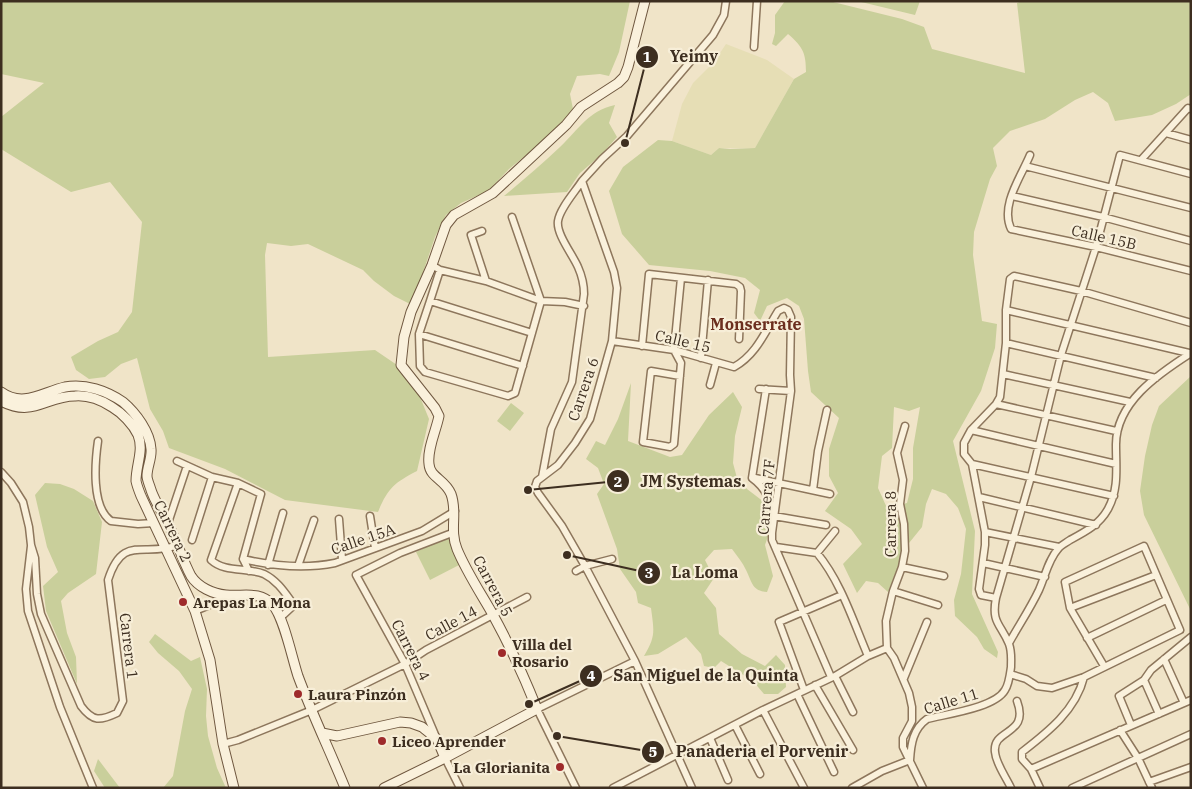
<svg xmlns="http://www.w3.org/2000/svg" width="1192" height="789" viewBox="0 0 1192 789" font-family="'IBM Plex Serif',serif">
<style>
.farmland{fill:#e6deb5}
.green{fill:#c9cf9b;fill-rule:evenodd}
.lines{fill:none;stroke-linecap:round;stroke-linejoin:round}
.street-casing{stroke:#8d765c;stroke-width:9}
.secondary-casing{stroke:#6f573f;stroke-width:11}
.street{stroke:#faf1dc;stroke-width:6}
.secondary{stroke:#faf1dc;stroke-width:9}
.poi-dot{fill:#9e2a2b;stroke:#f7eed8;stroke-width:2}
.labels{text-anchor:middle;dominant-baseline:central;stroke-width:4.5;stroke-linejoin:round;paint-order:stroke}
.street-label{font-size:15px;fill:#3d2e20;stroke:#f7eed8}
.poi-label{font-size:15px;font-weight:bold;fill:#3d2e20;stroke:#f7eed8;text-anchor:start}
.neighbourhood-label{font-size:16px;font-weight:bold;fill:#6b2e1e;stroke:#f7eed8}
.leader{fill:none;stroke:#3d2e20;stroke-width:2}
.callout-dot{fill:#3d2e20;stroke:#f7eed8;stroke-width:2}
.mark-label{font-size:15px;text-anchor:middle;font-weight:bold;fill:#fff}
.callout-label{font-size:16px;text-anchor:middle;font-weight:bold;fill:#3d2e20;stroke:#f7eed8;stroke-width:4.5;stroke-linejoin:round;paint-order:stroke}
</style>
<rect width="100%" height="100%" fill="#f0e4c8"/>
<path class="farmland" d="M726 44 767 60 794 79 755 148H719L711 155 672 141 682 104 693 83 714 62Z"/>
<path class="green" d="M1 1H630L619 52 609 76 600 74 577 76 570 94 573 109 553 133 509 169 488 191 461 203 446 215 435 237 412 305 394 296 374 281 363 270 308 244 291 246 267 243 265 255 268 357 375 350 397 365 420 397 429 419 417 471C394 483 388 488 378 512L285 500 225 469 169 448 163 431 150 409 137 358 121 364 105 377 89 379 76 370 71 357 98 341 118 332 132 312 142 222 110 182 71 192 1 149V117L44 83 1 74Z
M785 1H829L902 19 924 27 932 49 1025 73 1017 3 1022 1H1191V94L1176 104 1152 115 1115 121 1108 103 1093 92 1075 100 1045 119 1010 131 993 148 997 166 990 179 974 232 973 255 982 321 997 324 995 348 981 391 953 441 975 531 972 594 998 652 997 658 984 649 977 637 955 616 954 600 961 574 966 529 958 508 946 494 932 489 926 504 922 527 905 548 888 592 878 583 866 581 857 593 843 564 862 544 851 529 825 511 838 493 829 476V449L839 418 811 392 808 371 804 319 799 306 787 298 767 306 760 321 754 313 760 290 745 278 710 271 649 265 622 234 609 191 623 167 658 140 672 141 711 155 719 148 730 149 755 148 794 79 806 72C806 53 803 47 788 34L776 46 772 44 775 33V15ZM894 407 909 411 920 407 913 448V479L907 503 887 508 878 488 882 456 892 448Z
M857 1H920L915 15Z
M615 105 609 123 617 137 602 154 580 173 567 192 504 196C523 180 542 164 560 147 579 129 588 111 615 105Z
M1191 376V611L1144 515 1140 491 1145 456 1152 425 1159 406Z
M631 383 628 441 670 457 682 455 709 415 733 392 742 407 735 436 733 463 737 478 747 489 764 502 770 518 769 533 765 545 773 576 767 592C752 591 752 582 746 570 743 563 737 556 732 549L714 550 705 560 714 578 704 593 716 608 719 634 742 654 765 666 776 655 785 665 786 687 778 694H764L753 681 721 661 714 668 704 666 701 654 686 637 658 654 644 656C656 636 654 631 651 608L638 603 636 592 620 569 617 549 597 494 604 484 598 468 586 459 596 441 605 445 618 419Z
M511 403 524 413 510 431 497 421Z
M45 483 60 484 74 489 93 501 102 522 96 574 68 593 61 601 67 633 76 657 77 684 46 611 43 586 58 572 47 547 35 495Z
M448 537 461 564 430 580 416 552Z
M155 634 191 661 200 657 207 689 206 716 208 736 217 768 226 788H163L173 776 185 711 192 689 179 671 158 653 149 642Z
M98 759 120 788H105L94 771Z"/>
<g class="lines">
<defs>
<path id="street" d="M754 47 757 1
M1166 133 1191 140
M1030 155C1021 177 1000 205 1011 229L1096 247 1191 271
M1141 160 1188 108 1191 109
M1025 166 1191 208
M1012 196 1103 217 1191 241
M512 217 541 301 515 393 508 396 425 372 420 366 419 334 430 301 532 333
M482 231 471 235 486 281
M432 265 440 270 486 281 541 301 565 302 584 306
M430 301 440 270
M1006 310 1189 353
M419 334 523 366
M612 341 674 350 734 367C756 355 765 332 778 311L784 308 788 310 791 317 790 375 791 391 772 533V540L831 677
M1006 343 1156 378
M642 346 649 274 736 284 740 287 741 291 739 339
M701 358 708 280
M1003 374 1130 402
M680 376 651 371 643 442 670 447 674 444 681 363 674 350 681 278
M710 385 716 363
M759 389 791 391
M766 389 752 478C766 488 770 500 774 516L826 525
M996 404 1116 431
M905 426 897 453 903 480 900 504 904 524 905 551 902 567 893 591 886 621 887 648 894 658 909 693 912 707V721L903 738V747L923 788
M971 430 1116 464
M98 441C95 462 91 507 111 521L138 524 154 523
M177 461 212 477 238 483 261 494 243 559 249 571
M972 464 1114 496
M1 472 11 483 23 502 29 527 31 545 35 558 37 594 41 614 81 706C93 722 100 721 117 713L123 701 108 580C123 533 144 558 178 545
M542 477 551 429 572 382 584 294C584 284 582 276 578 267 573 255 556 234 558 221 560 208 575 192 582 181
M755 478 830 494
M238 483 211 560C225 573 247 567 264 574 278 581 285 593 294 605L280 618
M813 490 818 451 827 410
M979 497 1096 525
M370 516 375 548
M339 519 342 559
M168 523 187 466
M985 532 1059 547
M192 540 212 477
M31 546 26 589 28 611 60 707 93 788
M776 547 817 553 835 531
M817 553C841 582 853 621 868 656
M243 559C273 566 305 569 335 563L422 531 455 511
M983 563 1045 577
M268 565 283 513
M298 566 314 520
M902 567 944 576
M576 571 585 566 612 559
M893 591 938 605
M996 598 981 595 979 589 985 545V532L972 464 964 454V443L971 430 996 404 1000 397 1006 343V310L1010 279 1014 276 1081 291 1191 323
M1070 608 1156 575
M195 611 214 603 226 595
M1087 638 1166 600
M1009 643C1019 625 1030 609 1039 590 1045 577 1048 560 1058 549 1061 545 1066 543 1070 540 1085 532 1099 525 1108 509 1119 489 1116 468 1116 446 1115 403 1158 374 1191 353
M1164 659 1184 703
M1010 674 1026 679 1037 686 1052 688 1084 677 1180 630 1144 546 1065 582 1070 608 1104 666
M835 676 853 712
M904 678 927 622
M1144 680 1159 714
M815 685 853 750
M804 690 779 622 842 595
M797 694 834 772
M763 710 804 788
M735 725 760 774
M1131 725 1119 696 1144 680 1151 670 1191 637
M1120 730 1138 758 1152 788
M436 737 405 664 356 575 400 553 452 533
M710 738 728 780
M223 744 238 740 312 710 405 664 426 650 527 597
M445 758 460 788
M1031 769 1191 700
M1149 782 1191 767
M576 788 537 709 635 661
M613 788 763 710 835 676 868 656 887 648
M692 788 635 661 585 566 562 526 538 493 535 487 537 481 558 465 575 443 590 419 612 341 617 288 614 272 582 181 602 159 627 136 713 35 724 15 726 1
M852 788 882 771 910 760C911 744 913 729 927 719 946 714 995 708 1005 690 1009 684 1010 674 1011 667 1011 659 1012 652 1009 644 1001 624 991 623 996 598L1031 477 1061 355 1096 247 1120 155 1191 174
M1011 788C1006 777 996 764 995 752 992 728 1030 736 1017 701
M1040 788 1031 769 1022 759V752C1048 732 1076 710 1084 677
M1072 788 1191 734"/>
<path id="secondary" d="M1 392C23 408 43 392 65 387 85 383 107 391 123 402 136 413 150 432 151 449 152 458 147 467 147 476 147 480 150 486 151 490 155 502 163 513 168 524 177 541 182 559 191 576 198 587 213 594 226 595 243 597 259 590 273 605 284 618 292 658 298 676 312 714 330 751 345 788
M1 401C33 418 46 396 75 396 88 395 101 400 112 407 122 413 133 424 138 435 144 450 136 465 136 481 137 486 139 491 141 496L195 611 210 660 223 744 234 788
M322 733 337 736 400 722 411 723 422 727 437 739 445 758
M384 788 445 758 537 709C524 676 509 644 492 613 480 592 466 571 457 549 449 529 458 513 451 494 445 479 430 478 429 464 427 449 436 431 439 416L435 408 401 365 404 337 411 312 432 265 446 225 454 215 493 193 566 125 581 107 618 83 624 77 628 67 645 1"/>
</defs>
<use href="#street" class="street-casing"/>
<use href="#secondary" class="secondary-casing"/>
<use href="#street" class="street"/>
<use href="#secondary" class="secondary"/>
</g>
<g class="poi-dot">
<circle cx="183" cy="602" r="5"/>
<circle cx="502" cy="653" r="5"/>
<circle cx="298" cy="694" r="5"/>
<circle cx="382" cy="741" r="5"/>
<circle cx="560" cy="767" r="5"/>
</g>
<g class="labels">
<g class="street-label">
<text transform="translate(1104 237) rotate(13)">Calle 15B</text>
<text transform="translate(683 341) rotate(13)">Calle 15</text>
<text transform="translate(583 389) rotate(-71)">Carrera 6</text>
<text transform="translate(766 497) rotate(-85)">Carrera 7F</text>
<text transform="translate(890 524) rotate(-90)">Carrera 8</text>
<text transform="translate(173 531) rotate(64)">Carrera 2</text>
<text transform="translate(363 539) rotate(-19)">Calle 15A</text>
<text transform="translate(493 586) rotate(62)">Carrera 5</text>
<text transform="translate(451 623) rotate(-28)">Calle 14</text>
<text transform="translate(129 646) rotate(83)">Carrera 1</text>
<text transform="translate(411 650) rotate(63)">Carrera 4</text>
<text transform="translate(951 701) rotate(-17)">Calle 11</text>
</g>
<g class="poi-label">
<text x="193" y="602">Arepas La Mona</text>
<text x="512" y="644">Villa del<tspan x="512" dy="17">Rosario</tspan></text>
<text x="308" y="694">Laura Pinzón</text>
<text x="392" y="741">Liceo Aprender</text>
<text x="550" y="767" text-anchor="end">La Glorianita</text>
</g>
<g class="neighbourhood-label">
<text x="756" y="324">Monserrate</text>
</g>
</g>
<path class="leader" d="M625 143L647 57M528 490L618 481M567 555L649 573M529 704L591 676M557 736L653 752"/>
<g class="callout-dot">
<circle cx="625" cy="143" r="5"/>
<circle cx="528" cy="490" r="5"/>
<circle cx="567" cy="555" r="5"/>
<circle cx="529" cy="704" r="5"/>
<circle cx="557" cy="736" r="5"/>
<circle cx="647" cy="57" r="12"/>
<circle cx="618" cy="481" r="12"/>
<circle cx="649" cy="573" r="12"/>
<circle cx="591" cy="676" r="12"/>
<circle cx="653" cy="752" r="12"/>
</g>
<g class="mark-label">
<text x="647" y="62">1</text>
<text x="618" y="487">2</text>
<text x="649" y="578">3</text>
<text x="591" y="681">4</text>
<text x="653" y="757">5</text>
</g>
<g class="callout-label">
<text x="694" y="62">Yeimy</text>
<text x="693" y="487">JM Systemas.</text>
<text x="705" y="578">La Loma</text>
<text x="706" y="681">San Miguel de la Quinta</text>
<text x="762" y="757">Panaderia el Porvenir</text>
</g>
<rect width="1192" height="789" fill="none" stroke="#3d2e20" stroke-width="5"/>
</svg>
